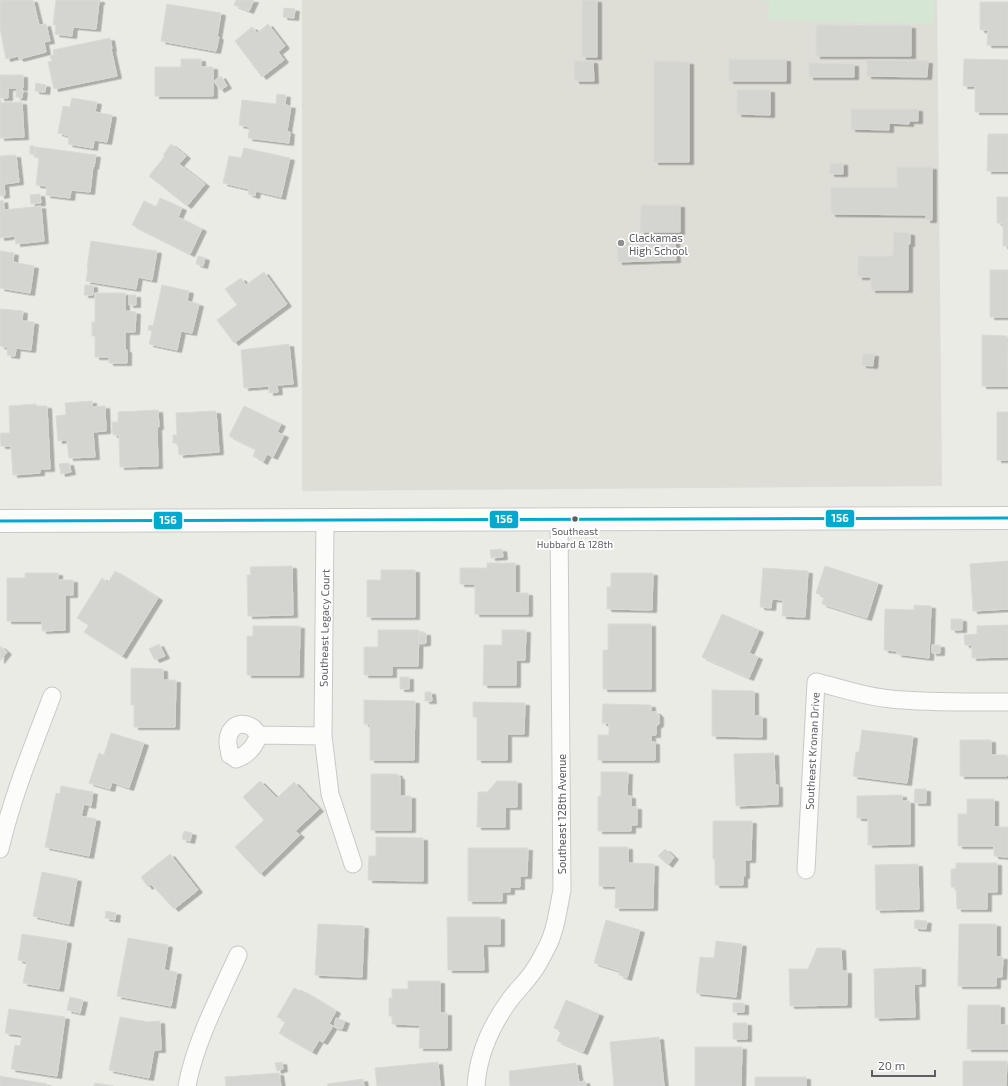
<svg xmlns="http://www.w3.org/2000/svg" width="1008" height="1086" viewBox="0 0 1008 1086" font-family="'Exo 2',sans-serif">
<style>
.education{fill:#deddd6}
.green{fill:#d5e6d4}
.building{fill:#d4d4d1;stroke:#dad9d6;filter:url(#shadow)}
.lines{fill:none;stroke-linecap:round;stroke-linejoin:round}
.street-casing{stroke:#c8c9c8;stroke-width:19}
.secondary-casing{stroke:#c9c9c9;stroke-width:24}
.street{stroke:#fcfcfb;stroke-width:17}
.secondary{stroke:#fcfcfb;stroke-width:22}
.bus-1-casing{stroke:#fff;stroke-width:6}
.bus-1{stroke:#00a9ce;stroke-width:3}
.poi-dot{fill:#8e8f91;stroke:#fff;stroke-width:1.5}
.bus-dot{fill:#5c5e63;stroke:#fff;stroke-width:1.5}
.labels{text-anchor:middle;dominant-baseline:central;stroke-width:3.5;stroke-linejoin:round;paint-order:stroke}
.bus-label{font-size:10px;fill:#5c5e63;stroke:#fff}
.poi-label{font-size:11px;fill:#5c5e63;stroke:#fff;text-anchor:start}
.street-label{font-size:11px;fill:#5c5e63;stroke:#fff}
.line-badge{stroke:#fff;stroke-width:1.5}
.badge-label{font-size:11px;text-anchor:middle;font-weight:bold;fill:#fff}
</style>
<defs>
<filter id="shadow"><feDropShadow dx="4.5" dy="2.5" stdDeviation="0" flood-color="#0004"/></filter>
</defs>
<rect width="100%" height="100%" fill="#ebebe6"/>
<path class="education" d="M302 0H937L942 486 302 491Z"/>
<path class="green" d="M750 0H934V24L768 20 769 1Z"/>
<path class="building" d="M0 0H33L39 25 46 24 50 41 44 42 46 52 19 59 18 56 6 59 0 28Z
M56 0H100V2H99L96 29 73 27 72 36 55 34 56 25H53Z
M236 0H254L249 11 234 5Z
M582 0H597V57H582Z
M980 2H1008V45H987L988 30H980Z
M167 4 221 13 217 37H219L216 51 161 41Z
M284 8 295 9 294 18 283 17Z
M268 24 285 46 278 52 284 60 262 77 235 41 252 27 257 33Z
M816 25 911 26V56H816Z
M110 38 112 49H111L117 76 54 89 48 62 52 61 50 56 54 55 53 50Z
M181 59H201V67H213V96H155V67H181Z
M729 59H786V81H729Z
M964 59 1008 60V112H975V86H963Z
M867 60 928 61 927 77 867 76Z
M574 61H593L594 81H575Z
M654 61 689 62V162H654Z
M809 63 854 64V77H809Z
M0 75H23V88H8V98H0Z
M221 76 227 86 220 90 214 81Z
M36 83 46 85 45 92 35 91Z
M16 90H23L22 98 16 97Z
M737 90H770V115L737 114Z
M277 94 286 95 285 105 291 106 287 131 290 132 289 143 248 138 250 127 239 125 242 100 276 104Z
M72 98 97 102 95 112 112 115 107 142 94 140 93 148 68 144 69 136 58 133 63 106 70 107Z
M0 100H1V103L22 102 24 137 0 138Z
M851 109H918V121H909V124L889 123V130L851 129Z
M988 134H1008V171H987Z
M171 144 186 156 179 164 205 184 187 206 149 176 165 156 163 155Z
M30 146H35L34 154H30Z
M36 147 96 155 94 167 93 166 90 192 71 190 70 198 46 195 47 186 36 185 39 158 35 157Z
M244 148 290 158 281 197 256 191 255 196 248 194 249 189 223 183 229 156 241 158Z
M16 155 19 182 4 184 5 195 0 196V156Z
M830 163H843V174H830Z
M897 167H932V220H926V215L831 214V187H897Z
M40 194 41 203 31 204 30 195Z
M997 197H1008V246H1003V223H997Z
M160 198 182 208 178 217 202 229 190 254 132 225 144 201 156 207Z
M3 200 4 210 41 206 44 241 16 244 15 236 0 238V201Z
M641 205H680V232H640Z
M894 232 910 233V244H908V290H871V277H858V256H893Z
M675 239 676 260 618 262 617 242Z
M91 241 157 251 152 280 138 277 136 289 86 281 88 269 87 268Z
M0 251 14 253 13 262 34 266 30 293 0 288Z
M198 256 205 258 203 266 196 264Z
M990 270H1008V317H990Z
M264 272 287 304 234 343 217 320 237 305 225 289 241 278 246 285Z
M85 285H93V295H84Z
M162 285 189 291 187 301 199 304 192 333 181 331 177 350 149 344 152 331 148 330 149 325 153 326Z
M95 293H125V311L136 312 135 332H125V350H127V363H109V357H95V336H92V322H95Z
M129 295H136V305H129Z
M0 309 23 311 22 321 34 322 31 350 16 348 15 356 7 355 8 347 0 346Z
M982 335 1007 336 1008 386H982Z
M289 344 293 384 277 385 278 392 269 393V386L244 388 241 350Z
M863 354H874L873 366 862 365Z
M92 401V407L105 406 106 431 93 432 95 457 69 458 67 440 58 441 56 416 66 415 65 403Z
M36 404V406H47L50 469H40V473L13 475 11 446H1L0 433H10L9 406Z
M244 406 281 424 277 432 284 435 273 457 267 454 263 462 253 456 256 449 229 436Z
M158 410 159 427H157L158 466 120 467 119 435H113L112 422H118V412Z
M216 411 219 452 179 455 178 443H173V435H177L176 413Z
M997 412H1008V460H997Z
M69 463 71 472 61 474 59 464Z
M502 549 503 557 491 558 490 550Z
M1008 561V609L973 611 970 564Z
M487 563H515V593H528V614H475V584H460V568H487Z
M292 566 293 615 248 616 247 575H251L250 567Z
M825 566 878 583 867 618 822 604 824 596 816 593Z
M763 568 808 571 805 617 782 616 783 600 772 599 771 608 760 607Z
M381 570H415V617H367V580H381Z
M115 571 158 598 122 656 84 632 89 625 77 618 102 578 108 583Z
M25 573H58V580H73V595H65V630L42 631V621H7V578H25Z
M611 573H653L652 610 607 609V587H611Z
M914 605 931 606 929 658 897 654V651L884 650 885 609 914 610Z
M722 614 759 630 749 653 758 657 749 678 702 657Z
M951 619H962V630H951Z
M608 624H651V689H603V650H608Z
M1008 625V657L972 658V645H965L964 635 977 634V626Z
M253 626H300L299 675H247V636H253Z
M378 630H419L418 666H392V675H364V647H378Z
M502 630H526L525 660H516V685H483L484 645H502Z
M419 633H426V643L420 644Z
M159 644 165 656 155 660 149 649Z
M932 645H940V653H932Z
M0 646 7 652 0 661Z
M131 668 163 669V680H176L175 727H134V705H131Z
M400 677H409V689H400Z
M712 690 754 691V716H762V737L712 736Z
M425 692H431L432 701H425Z
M364 700 415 701 414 760H370V724H364Z
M473 702 525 703 524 734H507V760H477V717H473Z
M603 704 651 705V712H656L659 715V724L656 726V735H651V742H655V760H598V735H609V723H602Z
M862 730 913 736 907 783 853 776 856 752H859Z
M111 733 144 743 129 788 112 782 110 789 89 783 99 753 104 755Z
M960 740H991V755H1007V776H960Z
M774 753 775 785H778V804L736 806 734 754Z
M601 772H628L627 796H631V807H637V825H631V831H598V796H601Z
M371 774H398V777H400V796H411V830H371Z
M260 781 277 798 294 782 319 809 295 831 300 835 260 874 235 847 264 820 243 797Z
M497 781H517V807H505V827H477L478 792H487Z
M61 786 93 792 91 806 84 804 81 816 96 819 89 856 45 847 56 793 60 794Z
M915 789H926V803H914Z
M902 795V801H910V844L868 845V818H857V796Z
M967 799H994V827H1008V857L994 856V846H958V814H967Z
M713 821H752L751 860H745V876H743V885H715V859H713Z
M184 831 192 833 190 841 182 839Z
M376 837 423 838V881L368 880 369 856H376Z
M599 847H628V863L654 864 653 908H615L616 886H599Z
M468 848H528L527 876H520V887H510V892H502V901H468Z
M665 849 674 857 668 865 658 856Z
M170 854 198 890 174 909 151 884 148 887 141 877Z
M956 863H997V892H987V909H957L956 887H951V869H956Z
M918 864 919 909 876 910 875 865Z
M42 872 77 879 69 924 33 916Z
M106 911 116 913 115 920 105 918Z
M447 917H500V944H483L484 970H448Z
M606 920 640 930 627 978 619 975 620 971 594 963Z
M915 920 927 921 926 929 914 928Z
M318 924 364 926 362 977 315 975Z
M959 924H996V957H1003L1002 977H996V986H958Z
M22 934 67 941 59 989 23 983 27 962 18 960Z
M128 938 168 945 164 970 177 972 171 1006 117 996Z
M716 941 742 944 736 997 696 993 700 957 714 958Z
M817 948H841L842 971H847V1005L790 1006 789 969H808Z
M921 967V984H914L915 1017 875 1018 874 969Z
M408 981H440V1013H447V1048H419L420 1025 392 1024V1016H389V998H392V989H408Z
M294 988 300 991 301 990 336 1011 329 1024 333 1026 323 1042 319 1040 312 1052 279 1033 286 1021 277 1017Z
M70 997 83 1000 80 1013 67 1010Z
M566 1000 599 1014 583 1052 557 1041 561 1031 554 1028Z
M733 1003H744V1012H733Z
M968 1005H1000V1025H1008V1049H967Z
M9 1009 65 1017 57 1076 11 1069 15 1045 20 1046 22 1035 5 1033Z
M120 1017 148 1022 160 1021 161 1050H154L149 1078 109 1070Z
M336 1018 345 1021 342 1029 334 1027Z
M733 1023H747V1039H733Z
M659 1037 664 1086H614L610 1042Z
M695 1047H742L741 1086H695Z
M963 1061H1007L1006 1086H963Z
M282 1062 283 1069 277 1071 275 1063Z
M438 1062 440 1086H377L375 1068Z
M576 1063 579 1082 585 1081 586 1086H510L509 1071Z
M279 1073 281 1086H226L225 1077Z
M0 1076 47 1084V1086H0Z
M755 1077H806V1086H755Z
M363 1079 364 1086H328L327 1084Z
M95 1083 114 1086H94Z"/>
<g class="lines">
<defs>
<path id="street" d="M325 520 323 736 330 794 353 864
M259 735C254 747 248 755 236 759 234 757 232 756 230 755 230 754 229 750 229 749 224 732 237 717 253 728 255 730 257 733 259 735L323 736
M0 849C12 797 33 746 52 696
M806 870 816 682C841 688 866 697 891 699 930 703 969 702 1008 702
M187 1086C195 1042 220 995 238 955
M476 1086C478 1055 491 1026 509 1001 516 991 525 983 532 973 538 965 542 957 546 949 556 931 558 909 562 890L559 519"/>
<path id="secondary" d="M0 521 1008 518"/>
</defs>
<use href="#street" class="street-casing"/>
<use href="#secondary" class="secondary-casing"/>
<use href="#street" class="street"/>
<use href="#secondary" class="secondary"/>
<defs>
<path id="bus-1" d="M0 521 1008 518"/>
</defs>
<use href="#bus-1" class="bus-1-casing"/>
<use href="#bus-1" class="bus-1"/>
</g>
<circle class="poi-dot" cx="621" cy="243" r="4"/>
<circle class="bus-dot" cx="575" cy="519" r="3.5"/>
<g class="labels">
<g class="bus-label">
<text x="575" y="531">Southeast<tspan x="575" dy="13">Hubbard &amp; 128th</tspan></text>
</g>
<g class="poi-label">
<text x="629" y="237">Clackamas<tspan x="629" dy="13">High School</tspan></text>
</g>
<g class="street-label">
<text transform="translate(324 628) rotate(-89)">Southeast Legacy Court</text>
<text transform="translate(812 751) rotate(-87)">Southeast Kronan Drive</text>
<text transform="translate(561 814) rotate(-90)">Southeast 128th Avenue</text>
</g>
</g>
<g class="line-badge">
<rect x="825" y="509" width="30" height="19" rx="4" fill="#00a9ce"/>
<rect x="489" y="510" width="30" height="19" rx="4" fill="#00a9ce"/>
<rect x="153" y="511" width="30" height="19" rx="4" fill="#00a9ce"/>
</g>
<g class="badge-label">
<text x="840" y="522">156</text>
<text x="504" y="523">156</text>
<text x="168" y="524">156</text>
</g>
<path d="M872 1070v6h63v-6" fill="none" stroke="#5c5e63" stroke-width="2"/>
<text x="878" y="1070" font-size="12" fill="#5c5e63" stroke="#ffffff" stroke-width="3" paint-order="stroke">20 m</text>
</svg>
